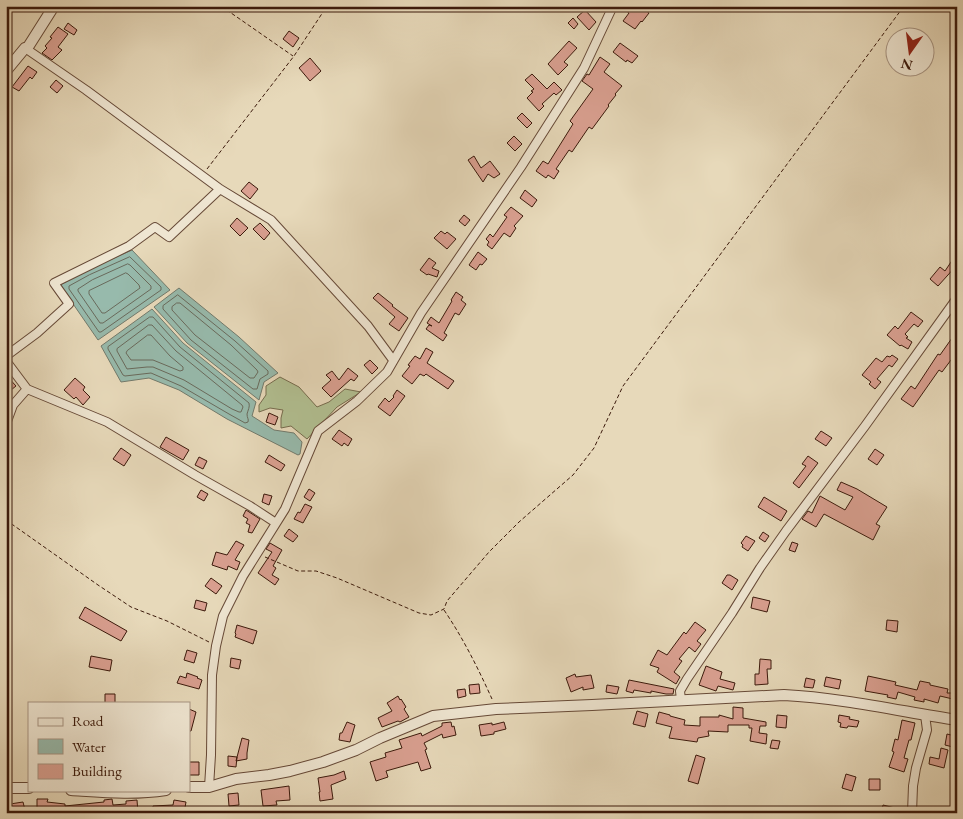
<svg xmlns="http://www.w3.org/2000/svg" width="963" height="819" viewBox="0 0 963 819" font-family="'EB Garamond',serif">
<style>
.green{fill:#b2c092;stroke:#766c4e}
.water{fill:#97baac;stroke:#727a6c}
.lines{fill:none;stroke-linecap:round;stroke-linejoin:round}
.shore{stroke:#696a5c;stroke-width:1}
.building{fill:#daa091;stroke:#3b190b}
.minor-casing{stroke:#664937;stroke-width:10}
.tertiary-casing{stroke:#664937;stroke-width:12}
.path{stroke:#3b190b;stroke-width:1;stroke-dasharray:4 2.5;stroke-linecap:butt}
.minor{stroke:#efe6d2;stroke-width:8}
.tertiary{stroke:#efe6d2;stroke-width:10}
</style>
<rect width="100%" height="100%" fill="#e7d9ba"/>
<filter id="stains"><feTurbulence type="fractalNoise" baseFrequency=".004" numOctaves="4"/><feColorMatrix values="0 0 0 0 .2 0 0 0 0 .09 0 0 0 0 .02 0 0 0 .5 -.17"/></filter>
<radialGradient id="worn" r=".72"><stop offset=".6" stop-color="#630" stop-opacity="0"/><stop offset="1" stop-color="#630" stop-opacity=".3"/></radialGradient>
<path class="green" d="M280 377 299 387 317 407 329 402 345 389 361 392 337 407 307 439 291 426 281 428V418L283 410 270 408 259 412V405L266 395V386Z"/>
<path class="water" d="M132 250 170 290 98 340 60 285 87 270Z
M179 288 239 337 278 373 264 382 259 400 187 343 154 307Z
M152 309 183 343 256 402 252 416 274 430 294 433 302 442 300 454 298 455 227 419 179 390 149 378 121 382 101 346Z"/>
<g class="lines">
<path class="shore" d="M130 257 161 287V290L101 332H99L69 289V286L89 275Z
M128 264 130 265 151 286V289L103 323H100L78 291V289L92 280Z
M126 273 128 274 139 285 140 288 105 313H102L89 294V291Z
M178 295 235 341 268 371V374L260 379 257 389H253L191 340 163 309V306Z
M177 303H180L231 345 257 370 258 372 254 378H250L195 335 172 310V307Z
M150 317H153L180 347 249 403C250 407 248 410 247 414 247 418 249 419 248 422L245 423 229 414 181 386 151 373 125 376 123 375 108 349V347Z
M149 325H152L176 351 242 405 243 407 241 412H239L232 409 184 380 153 367H147L127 369 117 351V349Z
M148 335H151L170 356 183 367V370L180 371 153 360H131L126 353 127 351Z"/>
</g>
<path class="building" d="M620 6H648L645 10 649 13 642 22 641 21 635 29 623 21 629 13Z
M585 10 596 22 589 30 577 17Z
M573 18 578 24 574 29 568 23Z
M68 23 77 30 74 35 64 29Z
M58 27 68 34 58 47 62 50 52 60 42 53 47 48 45 46 52 38 50 37Z
M289 31 299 38 293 47 283 39Z
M569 41 577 48 564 62 568 65 558 75 548 64Z
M620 43 638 56 632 63 627 60 626 62 613 52Z
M600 57 610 64 604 72 622 86 615 94 616 95 608 105 609 106 592 129 589 127 572 152 569 150 556 169 559 171 554 179 548 175 546 178 536 171 543 161 548 164 573 124 570 121 593 89 582 81 587 74 589 75Z
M310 58 321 71 310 81 299 68Z
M28 66 37 72 32 79 30 77 19 91 12 87Z
M532 74 547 89 554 82 562 90 556 95 554 93 542 104 544 106 539 111 527 98 533 92 531 91 534 89 525 80Z
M56 80 63 86 57 93 50 87Z
M522 113 532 123 527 128 517 118Z
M514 136 522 144 515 151 507 143Z
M474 156 481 168 490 161 500 174 494 178 488 174 483 182 468 160Z
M249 182 258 189 250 199 241 191Z
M525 190 537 200 532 207 520 198Z
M511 207 523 216 514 226 516 228 510 237 504 233 492 249 487 245 489 242 486 239 490 234 493 237 507 217 504 215Z
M464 215 470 220 465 226 459 221Z
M237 218 248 228 240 236 230 226Z
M260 223 270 233 264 240 253 229Z
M441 231 445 234 447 232 456 239 447 249 434 238Z
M478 252 487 259 482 265 480 264 476 270 469 265Z
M957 253V265L938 286 930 279 940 267 945 271Z
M429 258 436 263 432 268 439 271 437 277 428 274 427 275 420 270Z
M456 292 463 297 461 300 466 304 459 315 455 313 444 333 447 335 443 341 426 329 429 325 432 326 427 323 431 317 439 323 452 301 451 300Z
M378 293 393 305 392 306 408 318 399 331 389 324 395 317 373 298Z
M911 312 923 321 918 327 914 324 905 334 908 337 906 338 912 342 908 349 901 345 900 346 887 335 895 326 898 329Z
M957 331V352L942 372 939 370 913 407 901 399 911 386 915 389 938 354 940 355Z
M426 348 433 352 427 363 454 381 448 389 426 374 424 376 420 374 412 384 402 376 410 366 408 365 415 356 420 359Z
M892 355 898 359 892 367 889 365 877 379 881 382 875 389 869 384 871 382 862 375 876 358 882 362 887 356 890 357Z
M370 360 378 368 372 374 364 365Z
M348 368 358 376 354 381 351 379 331 397 322 388 331 380 326 375 332 371 339 380Z
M6 375 16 386 6 394Z
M75 378 85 387 83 390 90 397 83 405 76 397 74 399 64 390Z
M397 390 405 396 390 416 378 407 385 398 389 402 394 397 393 396Z
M269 413 278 417 275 425 266 422Z
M339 430 352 439 348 446 344 443 342 446 332 439Z
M821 431 832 438 826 446 815 439Z
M166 437 189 450 183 460 160 447Z
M121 448 131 455 124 466 113 459Z
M875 449 884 455 877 465 868 459Z
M269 455 285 465 281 471 265 462Z
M808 456 818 463 799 488 793 483 806 466 802 464Z
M199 457 207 461 203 469 195 465Z
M841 482 857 489 887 507 876 524 880 526 873 540 824 514 816 527 802 519 808 511 812 513 820 496 845 510 853 497 837 490Z
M309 489 315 493 310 501 304 497Z
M201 490 208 494 204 501 197 497Z
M264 494 272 496 269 505 262 502Z
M764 497 787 511 781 521 758 507Z
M305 504 312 507 303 523 294 519 298 512 300 513Z
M246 510 260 519 252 533 248 532 250 525 246 523 248 519 243 516Z
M289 529 298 536 293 542 284 536Z
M763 532 769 536 765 542 759 538Z
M746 536 755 541 748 551 742 547 743 545 741 543Z
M236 541 244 545 235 560 240 562 237 570 228 566 227 570 212 565 216 552 227 555Z
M792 542 798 544 795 552 789 550Z
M270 543 282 550 273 566 276 568 272 575 279 579 275 585 258 573 272 552 266 549Z
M727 575H730L738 580 732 590 722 583Z
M211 578 222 586 216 594 205 586Z
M753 597 770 601 767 612 751 608Z
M196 600 207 603 205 611 194 608Z
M85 607 127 631 121 641 79 618Z
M887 620 898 621 897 632 886 630Z
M695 622 706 630 697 641 701 644 695 652 689 647 679 659 682 661 674 672 680 677 676 684 657 672 659 668 650 665 658 650 667 655 684 632 686 634Z
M237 625 257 631 253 644 235 637 236 634 235 633Z
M187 650 197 653 194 663 184 660Z
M91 656 112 660 110 671 89 667Z
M231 658 241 660 239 669 230 667Z
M760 659 771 660V669H767L768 684 755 685V674H759Z
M706 666 722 672 720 679 735 683 733 690 718 686 716 691 699 685Z
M187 673 198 677 197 678 202 680 199 689 177 683 180 676 186 678Z
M575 674 576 677 591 675 594 688 583 690V687L571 692 566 678Z
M868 676 896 682 895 685 917 690 920 681 930 683V685L948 689 947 693H957V700L940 696 938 703 924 699V702L914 700 915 697 898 692 896 699 887 697 888 695 865 691Z
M826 677 841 680 839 689 824 686Z
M806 678 815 680 813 688 804 687Z
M629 680 674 689 673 694H666L651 691V693L634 690 633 693 626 691Z
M479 684 480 693 470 694 469 685Z
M607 685 619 687 617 694 606 692Z
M465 689 466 696 458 698 457 690Z
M105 694H115V703H105Z
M398 696 400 700 401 699 406 707 404 709 409 717 400 722 398 721 382 727 378 718 392 711 387 703Z
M733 707 743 708V718L766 722V726H760L759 733 767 734 766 744 750 741 752 728H749V725H728V732L708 731 709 736 698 738 697 742 669 738 672 727 656 723 659 712 670 715V716L685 720 684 725 700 726V717H719V715L733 719Z
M189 709 196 712 191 731H189Z
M637 711 648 714 645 727 633 724Z
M777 715 787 716 786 728 776 727Z
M839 715 850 717 849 719 859 721 857 727 848 726 847 728 840 727 841 723 838 722Z
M902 720 915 723 911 740H909L904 758 908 759 904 772 889 767 894 752 892 751 895 739 898 740Z
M347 722 355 725 350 742 339 740 340 733H342Z
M451 722 452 727 454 726 456 735 443 738 442 734 424 743 427 749 425 750 431 768 421 771 418 762 386 771 388 777 376 781 370 762 386 757 385 753 402 748 399 740 421 733 422 736 442 726V723Z
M504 722 506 729 494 732V734L481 736 479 725 492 723V725Z
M947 734 955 736 953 747 945 745Z
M242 738 249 740 247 753V759L236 761Z
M772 740 780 741 778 749 770 748Z
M941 748 948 750 944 768 929 764 930 757 939 759Z
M696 755 705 758 698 784 688 781Z
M228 756 237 757 236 767 228 766Z
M189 762H199V775H189Z
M344 771 346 779 331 785 333 799 320 801 319 792H320L318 778 334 775Z
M846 774 856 777 852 791 842 788Z
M869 779H880V790H869Z
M289 786 290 800 276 801 277 805 263 806 261 790Z
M238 793 239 805 229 806 228 794Z
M37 799H48L47 802 65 804V806L104 802V800L112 799 113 805 126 804V801L137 800 138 813H106V811L90 812V813H37Z
M174 800 186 802 184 813H173L165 811V813H157V809L153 808V806L173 805Z
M23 802 25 810 11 813 10 804Z
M883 805 903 810 902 813H881Z"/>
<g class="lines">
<defs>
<path id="minor" d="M25 48 86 90 220 189 271 220 368 326 393 360
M6 356 37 333 69 304 54 283 129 246 155 227 169 237 220 189
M6 361 27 389 107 422 195 475 250 506 276 523
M6 424 13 405 27 389
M681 700 680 691 687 679 732 613 760 568 786 531 865 426 957 298
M209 787 211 755 212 675 216 646 223 616 243 576 285 509 318 431 357 401 387 372 421 313 521 167 584 68 613 6
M912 813 913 786 916 768 927 730 925 715"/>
<path id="tertiary" d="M6 71 25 48 28 47 54 6
M189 787H209L236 779 269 775 290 771 323 762 356 750 380 738 433 716 496 709 592 705 784 695C842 698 899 711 957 720
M6 788H29
M71 790C103 792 134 795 166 790"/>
</defs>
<use href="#minor" class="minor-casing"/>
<use href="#tertiary" class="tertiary-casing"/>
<path class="path" d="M221 6 293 56
M207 169 294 56 327 6
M6 520 98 585 131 607 167 621 209 642
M265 557 298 571H316L337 578 419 613 431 615 444 609 447 601 489 552 519 522 573 475 594 448 623 386 904 6
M444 610C463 638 478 668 492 699"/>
<use href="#minor" class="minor"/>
<use href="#tertiary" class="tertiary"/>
</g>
<rect width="963" height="819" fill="none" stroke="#e7d9ba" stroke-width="25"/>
<rect x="8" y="8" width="948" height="804" fill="none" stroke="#3b190b" stroke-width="2.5"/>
<rect x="12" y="12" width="938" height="794" fill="none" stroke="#3b190b"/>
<rect x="28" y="702" width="162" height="90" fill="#efe6d2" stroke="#a79482"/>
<rect x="38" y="718" width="25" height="8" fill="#efe6d2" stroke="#a79482"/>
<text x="72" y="726" font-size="15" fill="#3b190b">Road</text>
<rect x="38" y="739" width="25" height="15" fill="#97baac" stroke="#a79482"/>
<text x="72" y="752" font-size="15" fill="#3b190b">Water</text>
<rect x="38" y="764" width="25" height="15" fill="#daa091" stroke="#a79482"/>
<text x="72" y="776" font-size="15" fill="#3b190b">Building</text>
<g transform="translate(910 52) rotate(194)"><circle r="24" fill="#efe6d2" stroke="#a79482"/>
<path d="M0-4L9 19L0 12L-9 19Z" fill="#8f2418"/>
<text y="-8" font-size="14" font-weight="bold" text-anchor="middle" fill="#3b190b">N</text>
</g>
<rect width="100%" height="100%" filter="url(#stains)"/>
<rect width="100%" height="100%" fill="url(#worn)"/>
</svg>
